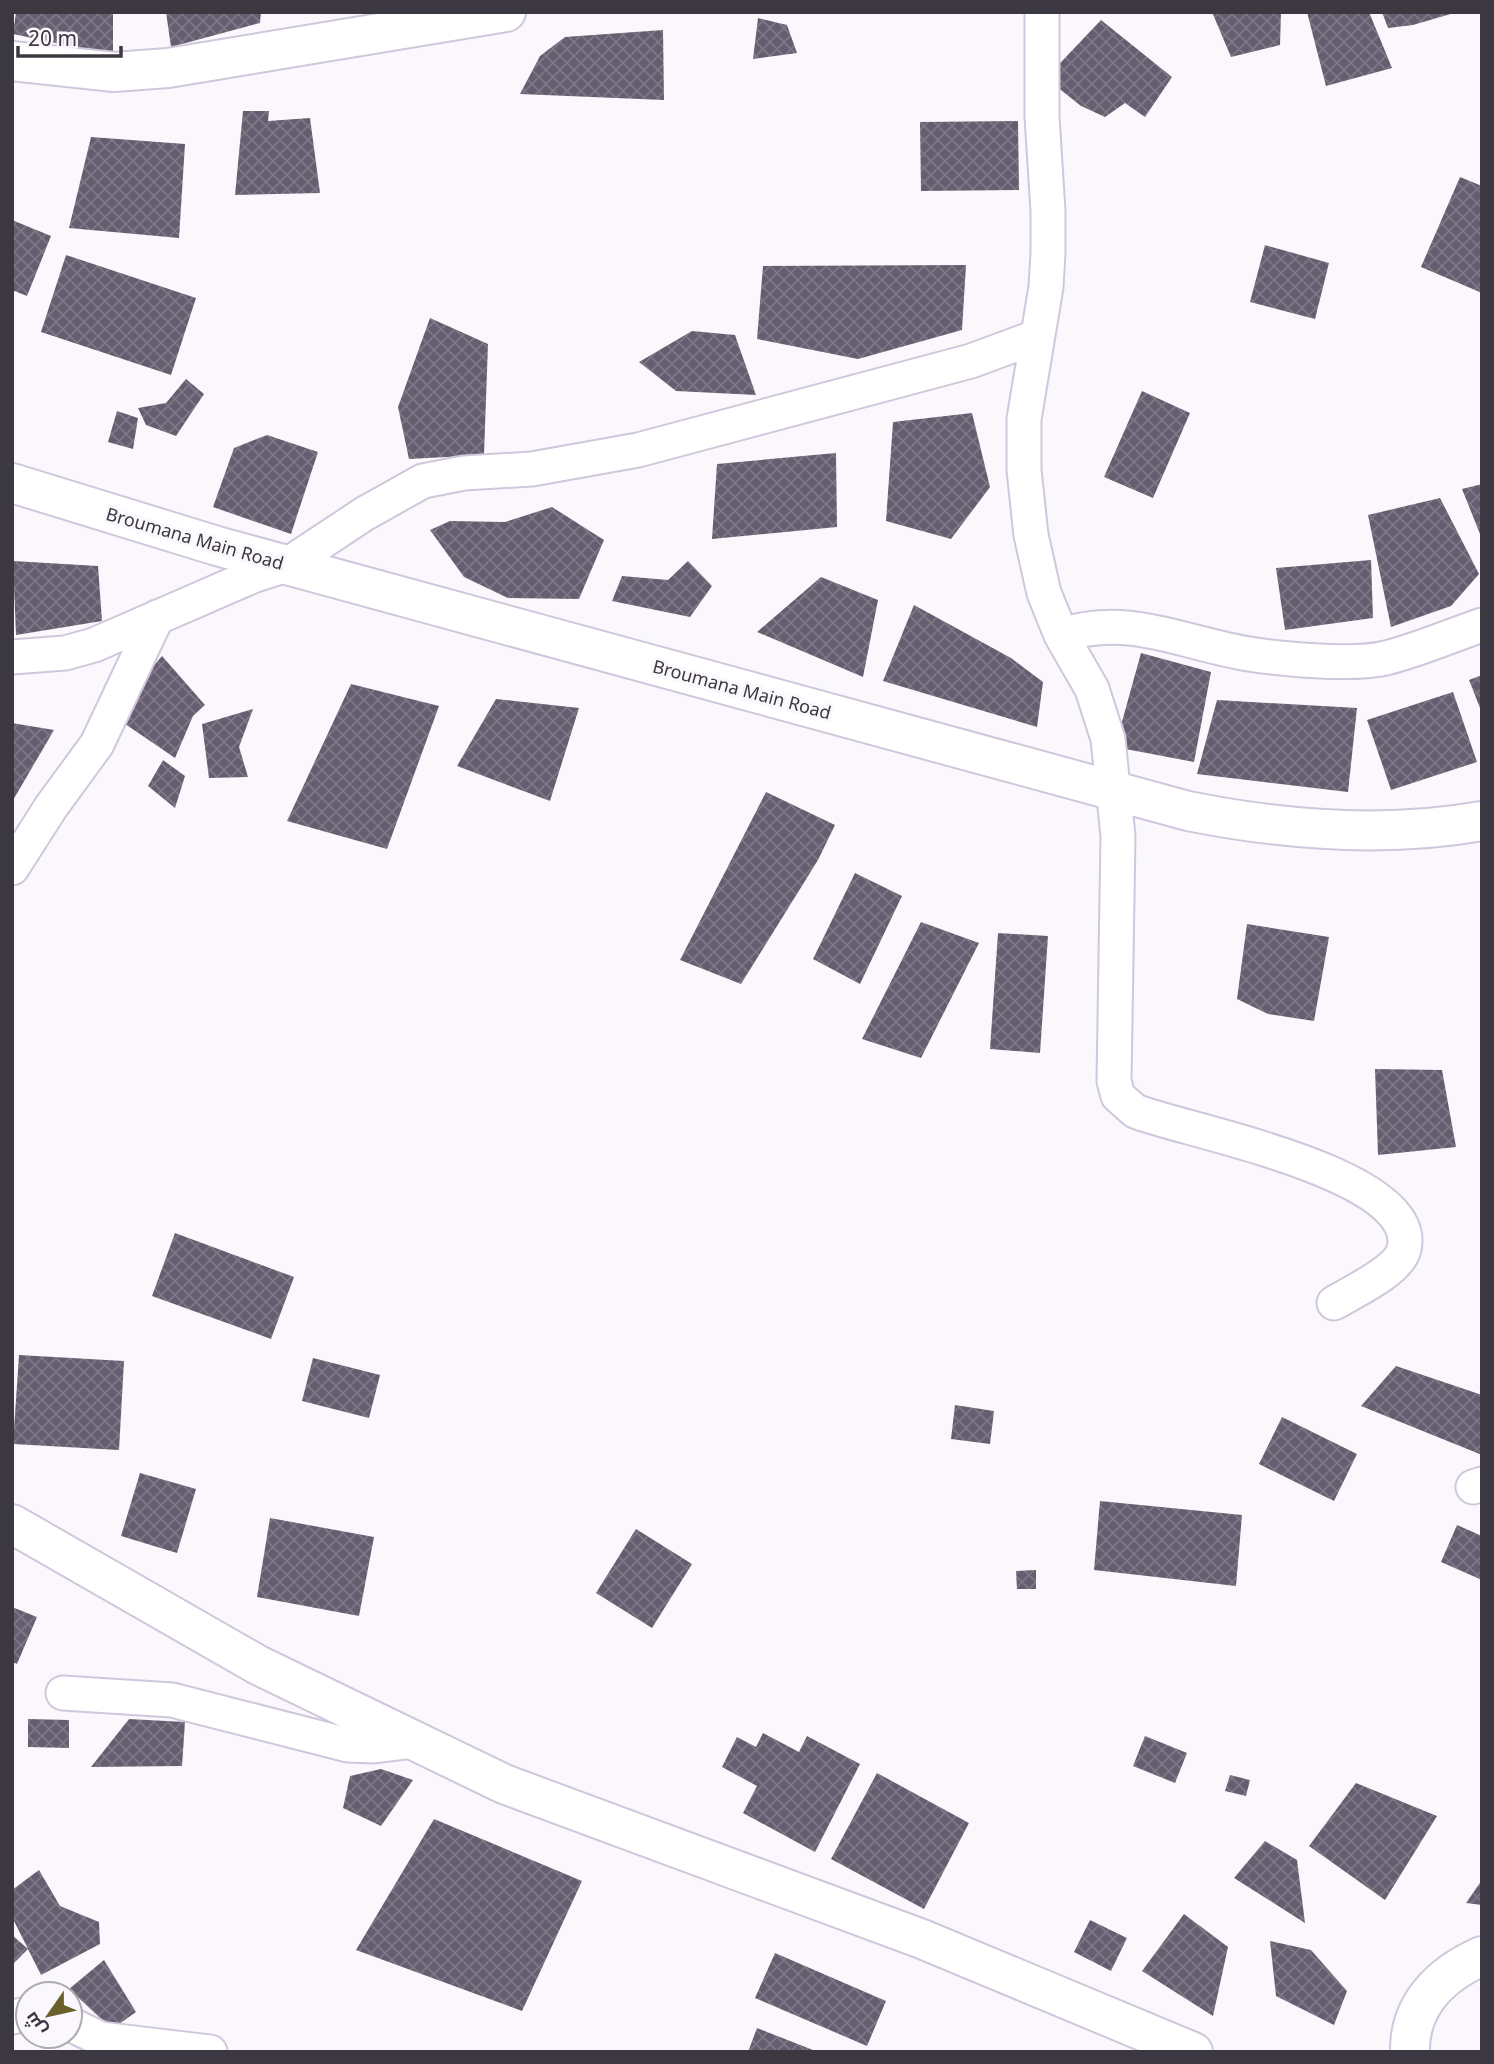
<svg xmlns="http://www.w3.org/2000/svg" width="1494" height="2064" viewBox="0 0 1494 2064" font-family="'Noto Sans',Cairo,sans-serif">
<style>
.building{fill:url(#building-cross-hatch)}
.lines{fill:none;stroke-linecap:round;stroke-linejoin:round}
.minor-casing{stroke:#d0c7dc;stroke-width:37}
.tertiary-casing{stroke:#d0c7dc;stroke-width:42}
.secondary-casing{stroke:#d0c7dc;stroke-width:42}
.minor{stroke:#fff;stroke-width:33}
.tertiary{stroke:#fff;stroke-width:38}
.secondary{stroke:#fff;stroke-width:38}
.labels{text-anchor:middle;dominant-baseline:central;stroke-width:7;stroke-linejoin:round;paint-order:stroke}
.street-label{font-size:18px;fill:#3c3841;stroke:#faf8fd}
</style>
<defs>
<pattern id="building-cross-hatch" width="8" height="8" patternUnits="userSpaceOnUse" patternTransform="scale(1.75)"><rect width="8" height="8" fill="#665e70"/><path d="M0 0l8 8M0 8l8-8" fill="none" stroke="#7e7786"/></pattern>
</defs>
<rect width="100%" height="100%" fill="#faf8fd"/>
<path class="building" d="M16 12H113V55L13 34Z
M166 12H261L260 23 171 47Z
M1212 12H1281L1280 45 1231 57Z
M1307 12H1369L1392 68 1326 86Z
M1382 12H1453L1454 13 1413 25 1388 28Z
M758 18 787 25 797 53 753 59Z
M1101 20 1172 77 1145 117 1125 103 1105 117 1081 106 1046 78Z
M663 30 664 100 520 94 540 56 565 37Z
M243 111H269L268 121 310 118 320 193 235 195Z
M1018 121 1019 190 921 191 920 122Z
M91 137 185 144 179 238 69 228Z
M1460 177 1482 186V293L1421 267Z
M12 220 51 236 27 296 12 290Z
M1265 245 1329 263 1315 319 1250 302Z
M66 255 196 298 171 375 41 332Z
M966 265 962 330 858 359 757 339 763 266Z
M430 318 488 344 484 455 409 459 398 407Z
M692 331 735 335 756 395 676 391 639 362Z
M186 379 204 394 176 436 146 425 138 408 166 403Z
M1142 391 1190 413 1153 498 1104 477Z
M117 411 138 418 133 449 108 442Z
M972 413 990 487 951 539 886 521 893 422Z
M267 435 318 452 291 534 213 507 234 448Z
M836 453 837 527 712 539 717 464Z
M1482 484V539L1462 489Z
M1440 498 1479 574 1451 606 1391 627 1368 515Z
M552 507 604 540 579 599 508 598 464 577 430 530 450 521 505 522Z
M1371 560 1373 618 1285 630 1276 568Z
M13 561 98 566 102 621 16 635Z
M688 561 712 586 690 617 612 601 622 576 668 580Z
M821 577 878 600 863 677 757 632Z
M914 605 1011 658 1043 682 1037 727 883 681Z
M1141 653 1211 672 1194 762 1115 747Z
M162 656 205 705 193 716 175 758 112 715Z
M1482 675V713L1469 680Z
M351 684 439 706 387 849 287 821Z
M1453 692 1477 762 1391 790 1367 720Z
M496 699 579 708 550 801 457 766Z
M1217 700 1357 708 1348 792 1197 774Z
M253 709 239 747 248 777 209 778 202 724Z
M12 723 54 730 12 802Z
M163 760 185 776 175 808 148 786Z
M766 792 835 825 818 860 741 984 680 960Z
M855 873 902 896 860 984 813 959Z
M921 922 979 943 921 1058 862 1039Z
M1247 924 1329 937 1314 1021 1268 1014 1237 999Z
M998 933 1048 936 1040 1053 990 1049Z
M1375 1069 1442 1070 1456 1147 1378 1155Z
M175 1233 294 1277 271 1339 152 1296Z
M19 1355 124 1361 119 1450 13 1444Z
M313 1358 380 1375 369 1418 302 1401Z
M1396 1366 1482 1395V1455L1361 1406Z
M955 1405 994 1411 990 1444 951 1439Z
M1282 1417 1357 1454 1334 1501 1259 1464Z
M140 1473 196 1489 177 1553 121 1536Z
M1100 1501 1242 1515 1236 1586 1094 1570Z
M270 1518 374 1537 359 1616 257 1597Z
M1457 1525 1482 1536V1580L1441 1562Z
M636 1529 692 1564 652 1628 596 1593Z
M1036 1570V1589H1017L1016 1571Z
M12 1607 37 1617 17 1664 12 1662Z
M28 1719 69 1720V1748L28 1747Z
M129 1719 185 1722 182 1766 91 1767Z
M763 1733 799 1752 807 1736 860 1764 815 1852 743 1813 757 1786 722 1767 737 1737 756 1747Z
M1145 1736 1187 1753 1175 1783 1133 1766Z
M381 1769 413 1780 381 1826 343 1808 350 1776Z
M877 1773 969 1823 924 1909 831 1859Z
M1230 1775 1250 1780 1246 1796 1225 1791Z
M1356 1783 1437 1816 1385 1900 1309 1846Z
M434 1819 582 1881 522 2011 356 1950Z
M1265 1841 1297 1860 1305 1923 1234 1878Z
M39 1870 60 1906 99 1922 100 1944 41 1975 28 1949 12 1965V1935L28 1949 12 1917V1890Z
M1482 1880V1905L1466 1903Z
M1184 1914 1228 1947 1213 2016 1142 1971Z
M1090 1920 1127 1938 1111 1971 1074 1952Z
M1270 1941 1311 1950 1347 1991 1334 2025 1276 1996Z
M775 1953 886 2001 867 2046 755 1998Z
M104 1960 136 2012 112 2029 69 1989Z
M757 2028 818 2052H748Z"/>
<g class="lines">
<defs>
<path id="minor" d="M1042 12V117L1048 211V253L1046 287 1024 419V470L1031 535 1044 593 1061 635 1092 689 1108 739 1118 836 1114 1081 1118 1096 1135 1111C1184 1131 1422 1173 1404 1249 1399 1271 1352 1292 1334 1303
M1061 635C1129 614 1177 641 1243 653 1277 659 1353 666 1386 658 1418 650 1450 636 1482 625
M12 657 65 653 94 645 255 575 287 565 364 514 423 481 464 473 532 469 638 450 971 361 1036 337
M12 868 51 807 97 744 157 617
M1473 1487 1482 1484
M63 1693 172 1700 348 1745 374 1746 414 1741
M12 2017 28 2014
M70 2024 101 2039 210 2052"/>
<path id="tertiary" d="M12 61 114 72 168 68 506 12
M12 1524 258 1665 504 1784 922 1939 1193 2052"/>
<path id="secondary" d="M12 483 217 546 1188 811C1283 830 1386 838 1482 821
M1410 2052C1409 2005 1441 1974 1482 1956"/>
</defs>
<use href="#minor" class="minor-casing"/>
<use href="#tertiary" class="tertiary-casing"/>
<use href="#secondary" class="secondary-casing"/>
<use href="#minor" class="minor"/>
<use href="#tertiary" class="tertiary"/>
<use href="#secondary" class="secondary"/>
</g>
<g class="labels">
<g class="street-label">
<text transform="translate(195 538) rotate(16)">Broumana Main Road</text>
<text transform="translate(742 689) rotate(15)">Broumana Main Road</text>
</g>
</g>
<rect width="1494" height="2064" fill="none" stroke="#3c3841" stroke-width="28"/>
<g transform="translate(49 2015) rotate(236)"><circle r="33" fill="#faf8fd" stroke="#aeabb2" stroke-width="2"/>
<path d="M0-5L12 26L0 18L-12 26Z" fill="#6b5f2b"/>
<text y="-10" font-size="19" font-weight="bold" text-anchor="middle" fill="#3c3841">ش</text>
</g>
<path d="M18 46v10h103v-10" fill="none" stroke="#3c3841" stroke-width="3.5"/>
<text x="28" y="46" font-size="21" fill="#3c3841" stroke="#faf8fd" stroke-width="5" paint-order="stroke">20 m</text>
</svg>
